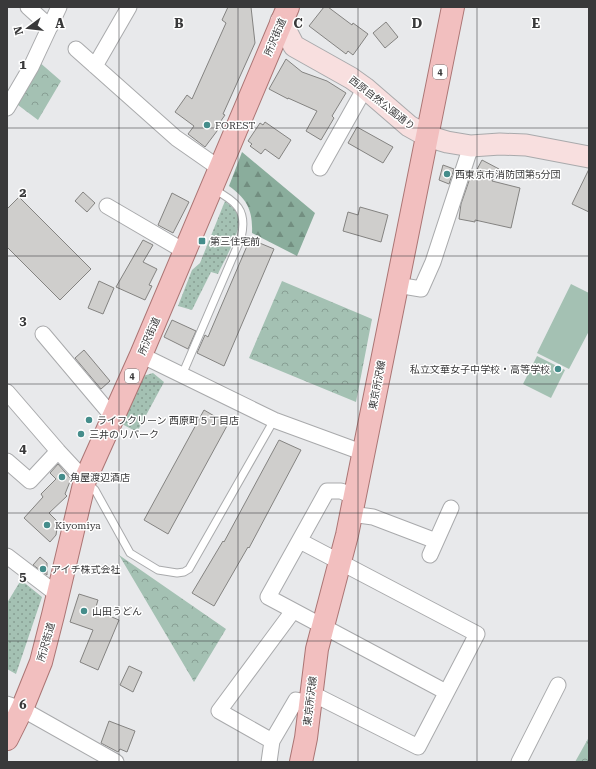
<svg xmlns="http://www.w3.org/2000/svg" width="596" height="769" viewBox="0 0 596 769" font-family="'Roboto Serif','Noto Sans JP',serif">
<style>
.grass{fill:url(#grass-dots)}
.forest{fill:url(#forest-firs)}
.park{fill:url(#park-crowns)}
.garden{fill:#a4c1b3}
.building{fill:#cfcecc;stroke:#848381}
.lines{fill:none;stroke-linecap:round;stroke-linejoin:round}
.lane-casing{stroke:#a9aaac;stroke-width:9}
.street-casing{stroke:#a9aaac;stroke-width:17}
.secondary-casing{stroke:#a9aaac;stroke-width:23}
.primary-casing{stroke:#ab7574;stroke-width:24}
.lane{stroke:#fff;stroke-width:7}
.street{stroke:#fff;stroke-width:15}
.secondary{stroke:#f8dfdf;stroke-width:21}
.primary{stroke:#f2bfbf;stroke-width:22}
.grid{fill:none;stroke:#39393a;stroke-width:1;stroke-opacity:0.55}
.poi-dot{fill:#458d8b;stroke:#fff;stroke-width:1.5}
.labels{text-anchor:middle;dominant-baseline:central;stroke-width:3;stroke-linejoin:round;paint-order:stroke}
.shield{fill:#fff;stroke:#747475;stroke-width:1}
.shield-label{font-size:9px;font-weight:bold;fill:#39393a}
.street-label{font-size:10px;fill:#39393a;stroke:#fff}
.poi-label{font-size:10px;fill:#39393a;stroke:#fff;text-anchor:start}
.grid-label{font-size:13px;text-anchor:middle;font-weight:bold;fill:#39393a;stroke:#fff;stroke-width:3;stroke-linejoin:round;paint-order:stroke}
</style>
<defs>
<pattern id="grass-dots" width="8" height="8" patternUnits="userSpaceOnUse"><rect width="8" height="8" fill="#a4c1b3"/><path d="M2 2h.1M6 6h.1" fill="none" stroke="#879e93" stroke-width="1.8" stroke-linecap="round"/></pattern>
<pattern id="forest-firs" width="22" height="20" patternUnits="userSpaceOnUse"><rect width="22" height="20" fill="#8aad9c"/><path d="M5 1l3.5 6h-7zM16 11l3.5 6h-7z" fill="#728e80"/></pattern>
<pattern id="park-crowns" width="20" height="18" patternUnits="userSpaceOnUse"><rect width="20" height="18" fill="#a4c1b3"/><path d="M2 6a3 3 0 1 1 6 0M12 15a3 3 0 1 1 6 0" fill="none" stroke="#879e93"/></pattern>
</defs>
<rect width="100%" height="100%" fill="#e8e9eb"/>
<path class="grass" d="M225 201C229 205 236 209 238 215 243 230 224 260 218 274L211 272 192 310 178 306 192 270 200 263Z
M153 373 164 382 137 432 122 424 143 376Z
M21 580 42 597 16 674 7 669V603Z"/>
<path class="forest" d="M242 152 315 213 297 256 252 233C253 210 247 199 229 186Z"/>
<path class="park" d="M38 61 61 81 38 120 14 102Z
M282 281 372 319 356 402 249 358Z
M119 555 226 629 194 682Z
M589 737V762H575Z"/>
<path class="garden" d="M571 284 589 293V331L569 369 537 353Z
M537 356 565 370 551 398 523 384Z"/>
<path class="building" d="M228 7H251L255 43 223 114 225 115 218 125 220 127 205 147 188 134 194 126 175 112 187 95 192 99 226 23 222 20Z
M324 7H328L352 25 353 23 368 34 353 55 348 51 346 54 309 26Z
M386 22 398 37 385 48 373 33Z
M286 59 302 72 327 81 346 93 332 116 334 118 321 140 306 131 317 111 288 98V99L269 89Z
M265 122 291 140 279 159 265 149 261 154 250 146 252 144 248 141 260 123 263 125Z
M357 127 393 147 383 163 348 143Z
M482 160 499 169 492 181 520 188 511 228 475 220V222L459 219 461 204 471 175H474Z
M443 165 454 169 449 184 439 180Z
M589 169V212L572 204Z
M83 192 95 203 87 212 75 201Z
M172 193 189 202 173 233 158 225Z
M19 197 91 269 60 300 7 247V209Z
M360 207 388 215 381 242 343 231 348 212 358 215Z
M250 239 274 249 224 366 197 353 205 335 208 337Z
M143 240 153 245 143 262 157 269 149 285 152 286 145 300 116 287Z
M99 281 114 288 103 314 88 308Z
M172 320 196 331 188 349 164 337Z
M84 350 110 381 101 389 75 358Z
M204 410 228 424 168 534 144 520Z
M279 440 301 450 249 548 248 547 214 606 192 593 223 541 224 542Z
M58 464 71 479 65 494 67 496 49 513 58 522 56 535 50 542 24 518 43 497 41 494 56 479 50 473Z
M40 557 47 563V575L33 565Z
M79 594 98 600 95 610 119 620 98 670 80 662 93 630 70 622Z
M129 666 142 672 133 692 120 685Z
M109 721 135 731 127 752 120 749 118 752 101 743Z"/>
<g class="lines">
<defs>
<path id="lane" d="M182 375 241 238C248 210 236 201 213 189
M87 482 95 490 130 553 158 570 177 573 184 572 189 569 274 420"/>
<path id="street" d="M28 7 50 27
M76 49 176 138 219 168
M95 66 129 7
M7 108 31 67 59 7
M320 168 365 88
M107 206 184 251
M397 285 421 289 433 262 471 146
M43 334 113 417
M141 355 274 420 364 453
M7 392 58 451 85 480
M7 461 30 481 58 451
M355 497 341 491H327L268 597 446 692
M351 514 373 517 436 541
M300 541 477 634 418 747 311 693
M430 555 451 508
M7 556 58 595
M7 704 22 709 116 762
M272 741 219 711 293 611
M269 762 272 741 296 700 310 703
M519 762 558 685"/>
<path id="secondary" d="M281 21 294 46 351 78 365 88 409 126 427 136 447 142 471 146 500 144 526 145 589 157"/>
<path id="primary" d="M7 739 22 709 41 662 53 615 85 480 141 355 288 7
M301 762 306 738 317 649 347 535 453 7"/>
</defs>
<use href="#lane" class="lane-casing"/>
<use href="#street" class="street-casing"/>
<use href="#secondary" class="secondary-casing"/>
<use href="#primary" class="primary-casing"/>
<use href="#lane" class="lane"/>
<use href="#street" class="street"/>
<use href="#secondary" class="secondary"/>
<use href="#primary" class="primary"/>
</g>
<path class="grid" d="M119 7V762M238 7V762M358 7V762M477 7V762M7 128H589M7 256H589M7 384H589M7 513H589M7 641H589"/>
<g class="poi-dot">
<circle cx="207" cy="125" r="4"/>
<circle cx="447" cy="174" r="4"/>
<rect x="198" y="237" width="8" height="8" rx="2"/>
<circle cx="558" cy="369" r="4"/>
<circle cx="89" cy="420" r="4"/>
<circle cx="81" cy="434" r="4"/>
<circle cx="62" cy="477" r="4"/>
<circle cx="47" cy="525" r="4"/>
<circle cx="43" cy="569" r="4"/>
<circle cx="84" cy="611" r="4"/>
</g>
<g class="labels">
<g class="shield">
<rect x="433" y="65" width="14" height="14" rx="3"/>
<rect x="125" y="369" width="14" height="14" rx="3"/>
</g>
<g class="shield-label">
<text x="440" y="72">4</text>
<text x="132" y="376">4</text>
</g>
<g class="street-label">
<text transform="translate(275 37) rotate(-67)">所沢街道</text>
<text transform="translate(382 103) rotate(38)">西原自然公園通り</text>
<text transform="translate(149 336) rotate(-67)">所沢街道</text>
<text transform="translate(377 385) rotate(-79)">東京所沢線</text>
<text transform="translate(46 642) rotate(-74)">所沢街道</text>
<text transform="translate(310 701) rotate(-83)">東京所沢線</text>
</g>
<g class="poi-label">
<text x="215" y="125">FOREST</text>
<text x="455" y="174">西東京市消防団第5分団</text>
<text x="210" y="241">第三住宅前</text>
<text x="550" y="369" text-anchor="end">私立文華女子中学校・高等学校</text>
<text x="97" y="420">ライフクリーン 西原町５丁目店</text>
<text x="89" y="434">三井のリパーク</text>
<text x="70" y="477">角屋渡辺酒店</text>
<text x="55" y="525">Kiyomiya</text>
<text x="51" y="569">アイチ株式会社</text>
<text x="92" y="611">山田うどん</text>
</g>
</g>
<g class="grid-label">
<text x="60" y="28">A</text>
<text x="179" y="28">B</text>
<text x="298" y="28">C</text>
<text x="417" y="28">D</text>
<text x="536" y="28">E</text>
<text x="23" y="69">1</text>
<text x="23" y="197">2</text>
<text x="23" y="325">3</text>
<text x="23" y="453">4</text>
<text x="23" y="581">5</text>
<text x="23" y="709">6</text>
</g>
<rect width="596" height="769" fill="none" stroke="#39393a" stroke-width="16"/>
<g transform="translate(28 28) rotate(255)" stroke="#ffffff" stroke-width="3" paint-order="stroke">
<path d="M0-3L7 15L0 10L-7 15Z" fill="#39393a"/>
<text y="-6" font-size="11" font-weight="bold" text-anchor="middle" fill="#39393a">N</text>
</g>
</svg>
